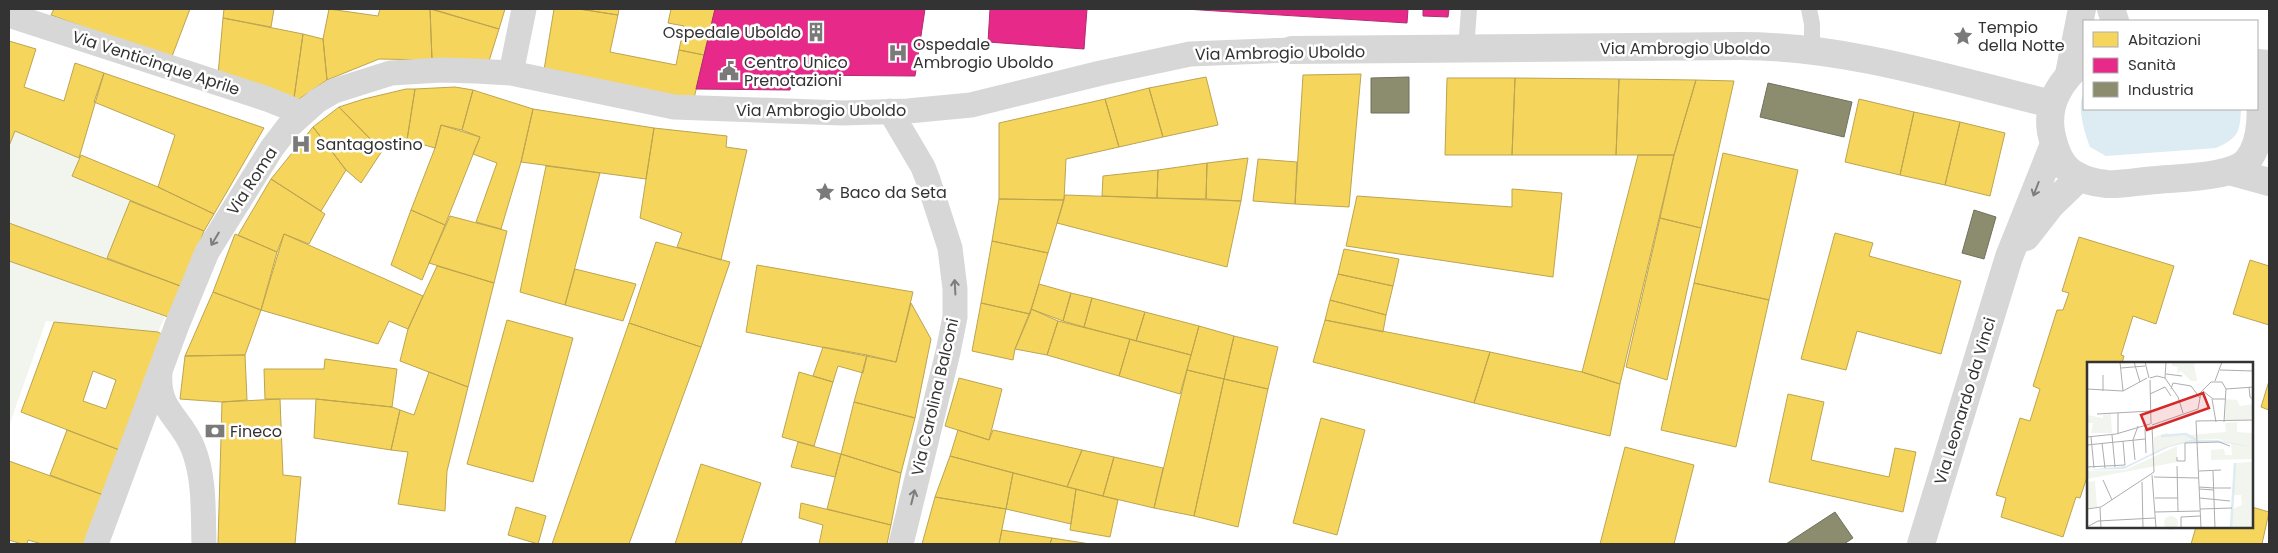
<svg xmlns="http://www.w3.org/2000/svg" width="2278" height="553" viewBox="0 0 2278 553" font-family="Poppins,sans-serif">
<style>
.green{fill:#f1f5ed}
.water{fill:#ddebf3}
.homes{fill:#f6d55c;stroke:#bca450;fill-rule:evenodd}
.health{fill:#e7298a;stroke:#b12c70}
.industry{fill:#8c8c6e;stroke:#71715c}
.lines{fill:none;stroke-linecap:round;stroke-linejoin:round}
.service{stroke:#d7d7d7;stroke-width:16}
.pedestrian{stroke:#d7d7d7;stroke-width:25}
.minor{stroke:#d7d7d7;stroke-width:28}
.tertiary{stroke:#d7d7d7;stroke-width:28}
.oneway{stroke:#7d7d7d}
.labels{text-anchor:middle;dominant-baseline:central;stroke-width:5;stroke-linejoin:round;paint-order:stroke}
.poi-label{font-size:16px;fill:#333;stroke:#fff;text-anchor:start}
.street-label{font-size:16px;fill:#333;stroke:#fff}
.inset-river{fill:none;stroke:#ddebf3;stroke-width:2.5}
.inset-road{fill:none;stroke:#adadad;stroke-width:1}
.view{fill:#d62828;fill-opacity:0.15;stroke:#d62828;stroke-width:2.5}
.inset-edge{fill:none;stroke:#333;stroke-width:2.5}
</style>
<rect width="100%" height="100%" fill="#fff"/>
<path class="green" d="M15 131 79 158 72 176 130 201 107 258 9 223V146Z
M9 261 165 317 158 332 46 321 9 426Z"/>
<path class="water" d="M2084 93V109H2241C2240 133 2238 138 2216 148L2106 156 2090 147C2085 134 2076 105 2084 93Z"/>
<path class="homes" d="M54 9H190L171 59 51 15Z
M224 9H274L271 27 223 18Z
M329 9 378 16 380 9H430L432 60 379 59 327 80 323 39Z
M430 9 499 29 489 61 432 60Z
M432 9H505L499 29Z
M554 9H579L618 15 610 52 676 65 679 50 704 55 693 103 543 76Z
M579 9H619L618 15Z
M671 9H715L704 55 679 50 684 26 668 23Z
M223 18 303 34 294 98 218 75Z
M303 34 323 39 327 80 299 99 294 98Z
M9 41 36 49 24 87 64 101 75 63 104 73 79 158 15 131 9 146Z
M104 73 264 128 214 214 158 187 175 135 94 102Z
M1361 74 1349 207 1295 204 1303 75Z
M1206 77 1218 125 1163 137 1149 88Z
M1447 78H1515L1512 155H1445Z
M1515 78 1619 79 1616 155H1512Z
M1619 79 1696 80 1674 155H1616Z
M1696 80 1734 81 1701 228 1660 218 1674 155Z
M455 87 473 90 462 130 441 125 435 148 407 140 415 89Z
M1149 88 1163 137 1119 147 1105 99Z
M406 89H415L407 140 382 151 339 107 364 99Z
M473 90 533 109 521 162 501 229 476 222 497 163 473 154 480 137 462 130Z
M1105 99 1119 147 1066 159 1064 200 999 199V123Z
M1859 99 1914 112 1900 175 1845 162Z
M339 107 382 151 361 183 346 170 313 127Z
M533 109 654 128 646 179 521 162Z
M1914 112 1960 122 1945 185 1900 175Z
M1960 122 2005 133 1990 196 1945 185Z
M441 125 480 137 445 225 411 210 435 148Z
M313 127 346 170 321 211 271 179Z
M654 128 727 136 726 147 747 150 721 260 677 247 682 233 640 218Z
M1723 153 1798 170 1769 300 1694 283Z
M81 155 158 187 214 214 204 231 72 176Z
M1638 155H1674L1620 384 1582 372Z
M1248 158 1241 201 1206 199 1207 163Z
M1258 159 1297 162 1295 204 1253 201Z
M1207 163 1206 199 1157 198 1158 170Z
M546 166 600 173 565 305 520 292Z
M1158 170 1157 198 1102 196 1103 176Z
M271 179 325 214 309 244 284 234 277 252 238 235Z
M1512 189 1562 193 1553 277 1346 246 1357 196 1512 207Z
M1065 195 1241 201 1227 267 1057 223Z
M999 199 1064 200 1048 253 992 241Z
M130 201 204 231 183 287 107 258Z
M411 210 445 225 422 280 391 265Z
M450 216 507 231 494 283 429 263Z
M1660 218 1701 228 1667 380 1626 367Z
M9 223 183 287 171 318 9 261Z
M1835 233 1873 243 1869 256 1961 281 1941 354 1857 331 1846 370 1801 359Z
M235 234 277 252 261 310 213 292Z
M284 234 423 296 408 329 389 321 378 344 261 310Z
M2079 237 2174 266 2156 324 2133 316 2121 355 2124 356 2122 363H2088V474L2080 498 2076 497 2063 537 2001 517 2006 498 1996 495 2020 418 2030 421 2040 389 2033 386 2057 310H2063L2069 293 2062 291Z
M992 241 1048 253 1030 314 981 303Z
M656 242 730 262 701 347 629 323Z
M1344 249 1399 259 1393 286 1338 274Z
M2250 260 2269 266V325L2233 314Z
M757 265 913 292 896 362 746 332Z
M437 266 494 283 468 387 400 361 408 329Z
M575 269 636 284 623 321 565 305Z
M1338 274 1393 286 1386 315 1330 300Z
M1694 283 1769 300 1736 447 1661 430Z
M1039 284 1071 293 1063 321 1031 309Z
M213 292 261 310 245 355 185 356Z
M1071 293 1092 298 1084 327 1063 321Z
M1092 298 1145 312 1136 341 1084 327Z
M1330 300 1386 315 1383 332 1325 320Z
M911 303 931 339 915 418 854 402 867 355 896 362Z
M981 303 1030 314 1015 349 1013 360 972 351Z
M1031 309 1058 321 1047 355 1015 349Z
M1145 312 1199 326 1191 355 1136 341Z
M507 320 573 338 533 482 467 464Z
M1325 320 1490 352 1474 403 1313 362Z
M1058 321 1130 339 1119 376 1047 355Z
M54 322 158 332 165 336 122 451 21 412ZM93 371 116 380 106 409 83 401Z
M629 323 701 347 629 544H552Z
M1199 326 1234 336 1224 379 1187 370Z
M1234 336 1278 347 1268 389 1224 379Z
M1130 339 1191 355 1180 394 1119 376Z
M823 347 867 355 863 373 838 366 833 382 813 376Z
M1490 352 1582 372 1620 384 1610 436 1474 403Z
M245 355 247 400 222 402 180 399 185 356Z
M325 359 397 369 392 407 316 399H265L264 369H324Z
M1187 370 1224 379 1194 516 1154 508Z
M429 372 468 387 447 471 445 511 398 504 408 452 391 450 400 410 414 415Z
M799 372 833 382 814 446 782 437Z
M959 378 1002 389 989 440 945 426Z
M1224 379 1268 389 1238 527 1194 516Z
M2269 381V410L2261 407Z
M1788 394 1824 402 1811 460 1889 477 1895 448 1916 452 1903 512 1769 482Z
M280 399 283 475 301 477 295 544H218L222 402Z
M316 399 392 407 400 410 391 450 314 438Z
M854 402 915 418 901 473 841 454Z
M1321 418 1365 430 1337 535 1293 523Z
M67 430 122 451 106 496 50 475Z
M958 430 989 440 993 430 1082 450 1067 487 950 456Z
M798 442 841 454 835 477 791 467Z
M1625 447 1694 465 1674 544H1600Z
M1082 450 1114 457 1103 496 1067 487Z
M841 454 901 473 891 525 827 509Z
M950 456 1013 473 1006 509 935 497Z
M1114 457 1163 468 1154 508 1103 496Z
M9 461 106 496 88 544H42L28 540 27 544H22L9 540Z
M701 464 761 483 741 544H675Z
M1013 473 1076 489 1071 524 1006 509Z
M1076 489 1118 500 1110 537 1070 530Z
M935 497 1006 509 999 544H922Z
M801 503 891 525 887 544H819L823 525 799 518Z
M516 507 546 516 538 544 508 535Z
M2252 507 2269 512 2262 544H2191L2196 527H2252Z
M1002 530 1052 538 1050 544H999Z
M1052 538 1090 544H1050Z"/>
<path class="health" d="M715 9H925L915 76 793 75 790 90 696 89Z
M990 9H1087L1084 49 988 42Z
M1185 9H1408L1407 23Z
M1423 9H1449L1448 17 1423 16Z"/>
<path class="industry" d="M1409 77V113H1371V78Z
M1768 83 1852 102 1844 137 1760 117Z
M1974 210 1996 217 1984 259 1962 253Z
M1835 512 1853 538 1844 544H1786Z"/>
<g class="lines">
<path class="service" d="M1809 9 1812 24V50
M1466 50 1469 9"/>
<path class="pedestrian" d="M9 15 267 99 302 113
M511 73 524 9
M890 111 923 167 928 180 950 248 955 289V317L948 352 901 544
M160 373C157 411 181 417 193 448 205 478 203 513 204 544
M96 544 177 325 207 252 272 148 288 127 317 101 334 91 391 73 441 70 476 71 511 73 674 107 843 113 908 111 971 105 1101 73 1190 54 1292 50"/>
<path class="minor" d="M1292 50 1740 46C1847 46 1949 79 2052 104
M2257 63 2269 64"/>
<path class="tertiary" d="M2111 9 2115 21
M2084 60C2062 80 2046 101 2051 132 2054 147 2060 166 2074 174 2083 180 2096 183 2107 184 2122 185 2140 181 2156 180 2176 178 2197 178 2216 174 2227 172 2240 169 2247 161 2264 141 2262 104 2257 80
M2069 74 2082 9
M2229 171 2269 182
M2026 237 2051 205 2080 177
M1921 544 2009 257 2054 144"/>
</g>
<defs><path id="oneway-shaft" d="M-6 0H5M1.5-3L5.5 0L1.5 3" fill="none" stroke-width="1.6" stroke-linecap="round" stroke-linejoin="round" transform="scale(1.25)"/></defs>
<g class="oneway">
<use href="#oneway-shaft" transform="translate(2036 189) rotate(111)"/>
<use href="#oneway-shaft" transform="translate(215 239) rotate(121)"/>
<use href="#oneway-shaft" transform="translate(955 287) rotate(-93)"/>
<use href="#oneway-shaft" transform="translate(913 497) rotate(-76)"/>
</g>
<defs>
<symbol id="building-bare" viewBox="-9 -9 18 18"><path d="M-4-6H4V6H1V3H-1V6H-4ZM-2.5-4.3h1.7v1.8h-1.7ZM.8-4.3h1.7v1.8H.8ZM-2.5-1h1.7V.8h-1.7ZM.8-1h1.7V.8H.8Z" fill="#7a7a7a" stroke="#fff" stroke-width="2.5" paint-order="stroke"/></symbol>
<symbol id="sight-bare" viewBox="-9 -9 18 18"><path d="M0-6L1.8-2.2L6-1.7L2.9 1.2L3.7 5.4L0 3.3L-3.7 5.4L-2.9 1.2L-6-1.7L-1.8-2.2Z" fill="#7a7a7a" stroke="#fff" stroke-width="2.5" paint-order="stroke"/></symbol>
<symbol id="hospital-bare" viewBox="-9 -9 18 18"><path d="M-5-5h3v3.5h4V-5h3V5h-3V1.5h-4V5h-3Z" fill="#7a7a7a" stroke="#fff" stroke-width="2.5" paint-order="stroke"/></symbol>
<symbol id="civic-bare" viewBox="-9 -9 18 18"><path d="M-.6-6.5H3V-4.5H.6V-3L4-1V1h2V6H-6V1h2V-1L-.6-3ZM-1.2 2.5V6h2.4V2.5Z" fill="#7a7a7a" stroke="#fff" stroke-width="2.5" paint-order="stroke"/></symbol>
<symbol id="bank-bare" viewBox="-9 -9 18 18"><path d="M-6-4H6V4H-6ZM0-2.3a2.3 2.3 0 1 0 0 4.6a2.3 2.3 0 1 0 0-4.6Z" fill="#7a7a7a" stroke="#fff" stroke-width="2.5" paint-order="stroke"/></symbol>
</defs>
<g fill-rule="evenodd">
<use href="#building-bare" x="802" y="18" width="28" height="28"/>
<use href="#sight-bare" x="1949" y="22" width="28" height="28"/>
<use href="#hospital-bare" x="884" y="39" width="28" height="28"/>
<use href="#civic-bare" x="715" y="57" width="28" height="28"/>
<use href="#hospital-bare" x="287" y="130" width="28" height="28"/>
<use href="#sight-bare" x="811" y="178" width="28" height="28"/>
<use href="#bank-bare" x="201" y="417" width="28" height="28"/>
</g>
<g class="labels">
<g class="poi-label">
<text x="1978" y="27">Tempio<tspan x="1978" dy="18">della Notte</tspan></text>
<text x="801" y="32" text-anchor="end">Ospedale Uboldo</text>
<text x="913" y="44">Ospedale<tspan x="913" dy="18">Ambrogio Uboldo</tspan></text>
<text x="744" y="62">Centro Unico<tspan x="744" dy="18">Prenotazioni</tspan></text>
<text x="316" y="144">Santagostino</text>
<text x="840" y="192">Baco da Seta</text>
<text x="230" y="431">Fineco</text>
</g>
<g class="street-label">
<text x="1685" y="48">Via Ambrogio Uboldo</text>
<text transform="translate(1280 53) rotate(-1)">Via Ambrogio Uboldo</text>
<text transform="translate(156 63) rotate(18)">Via Venticinque Aprile</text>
<text x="821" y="110">Via Ambrogio Uboldo</text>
<text transform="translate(252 181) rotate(-57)">Via Roma</text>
<text transform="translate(935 397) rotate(-77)">Via Carolina Balconi</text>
<text transform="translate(1965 401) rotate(-73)">Via Leonardo da Vinci</text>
</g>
</g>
<g transform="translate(2087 362)">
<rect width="166" height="166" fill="#fff"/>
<path d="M85 0H113L107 2 110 19H104L94 9 90 13 91 5 85 4ZM139 37 150 38 153 44 166 42 164 58 138 59ZM24 52 25 71H4L6 61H0V53L16 56V53ZM150 60V70L166 71V97L124 98V88L137 87 138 93H145L144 81 131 77 104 78 67 90V75L80 71 89 74 139 70 138 61ZM90 84V100L0 117V109L38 108ZM166 100V166H144L146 147 155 143 154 133H146L147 101ZM8 119 10 145 0 146V120ZM77 161a7 7 0 1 1 14 0a7 7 0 1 1-14 0Z" fill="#f1f5ed"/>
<path d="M103 78H130L166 85 132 80H102L82 85 37 107 0 108 39 104 76 86Z" fill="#ddebf3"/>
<path class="inset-river" d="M74 74 99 72 109 78M144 166 148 101"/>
<path class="inset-road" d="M33 0 36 29M47 0 53 20M58 0 62 16M34 6 58 4M133 8 167 9M79 12 95 14M16 13V29M63 16 70 14 78 16 79 0M78 16 91 35 96 51M63 18 64 62M128 19 135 0M162 25 163 35 167 38M0 27 36 29 60 16M84 27 86 21 104 24 113 36M139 27 167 25M116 29 126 37H138M63 32 78 25 84 34M125 37 129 60M31 51V72M10 52 64 49M109 59 114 166M109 59 167 58M137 60 139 27M65 63 111 47 114 30 124 20H135L139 27M65 64 67 110M25 73 28 105M0 75 29 72 63 62M4 75 7 106M15 81 18 106M98 81 132 80 143 84M0 83 58 77M59 91 58 67 64 65M90 95V99H98V81M48 98 46 78 51 64M90 104 91 149M0 105 38 103 36 79M112 109 134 108M126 109 128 166M65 113 69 166M67 115 112 116M16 118 25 138M55 120 56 166M112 125 127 126M127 126H144M112 127 127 128M68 136H91M113 136 143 139M13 146 14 166M0 147 14 145 67 110M113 147 145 146M68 150 113 149M0 165 11 159 68 156M94 166V155L113 154"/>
<path class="view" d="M116 31 122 46 60 68 54 53Z"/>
<rect width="166" height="166" class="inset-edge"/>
</g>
<rect width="2278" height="553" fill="none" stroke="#333333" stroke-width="20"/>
<rect x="2083" y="20" width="175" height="90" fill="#ffffff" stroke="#adadad"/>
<rect x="2093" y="32" width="25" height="15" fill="#f6d55c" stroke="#adadad"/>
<text x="2128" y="45" font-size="15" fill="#333333">Abitazioni</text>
<rect x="2093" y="58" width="25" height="15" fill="#e7298a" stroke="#adadad"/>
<text x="2128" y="70" font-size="15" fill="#333333">Sanità</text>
<rect x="2093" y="82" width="25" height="15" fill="#8c8c6e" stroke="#adadad"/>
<text x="2128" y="95" font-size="15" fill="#333333">Industria</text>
</svg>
